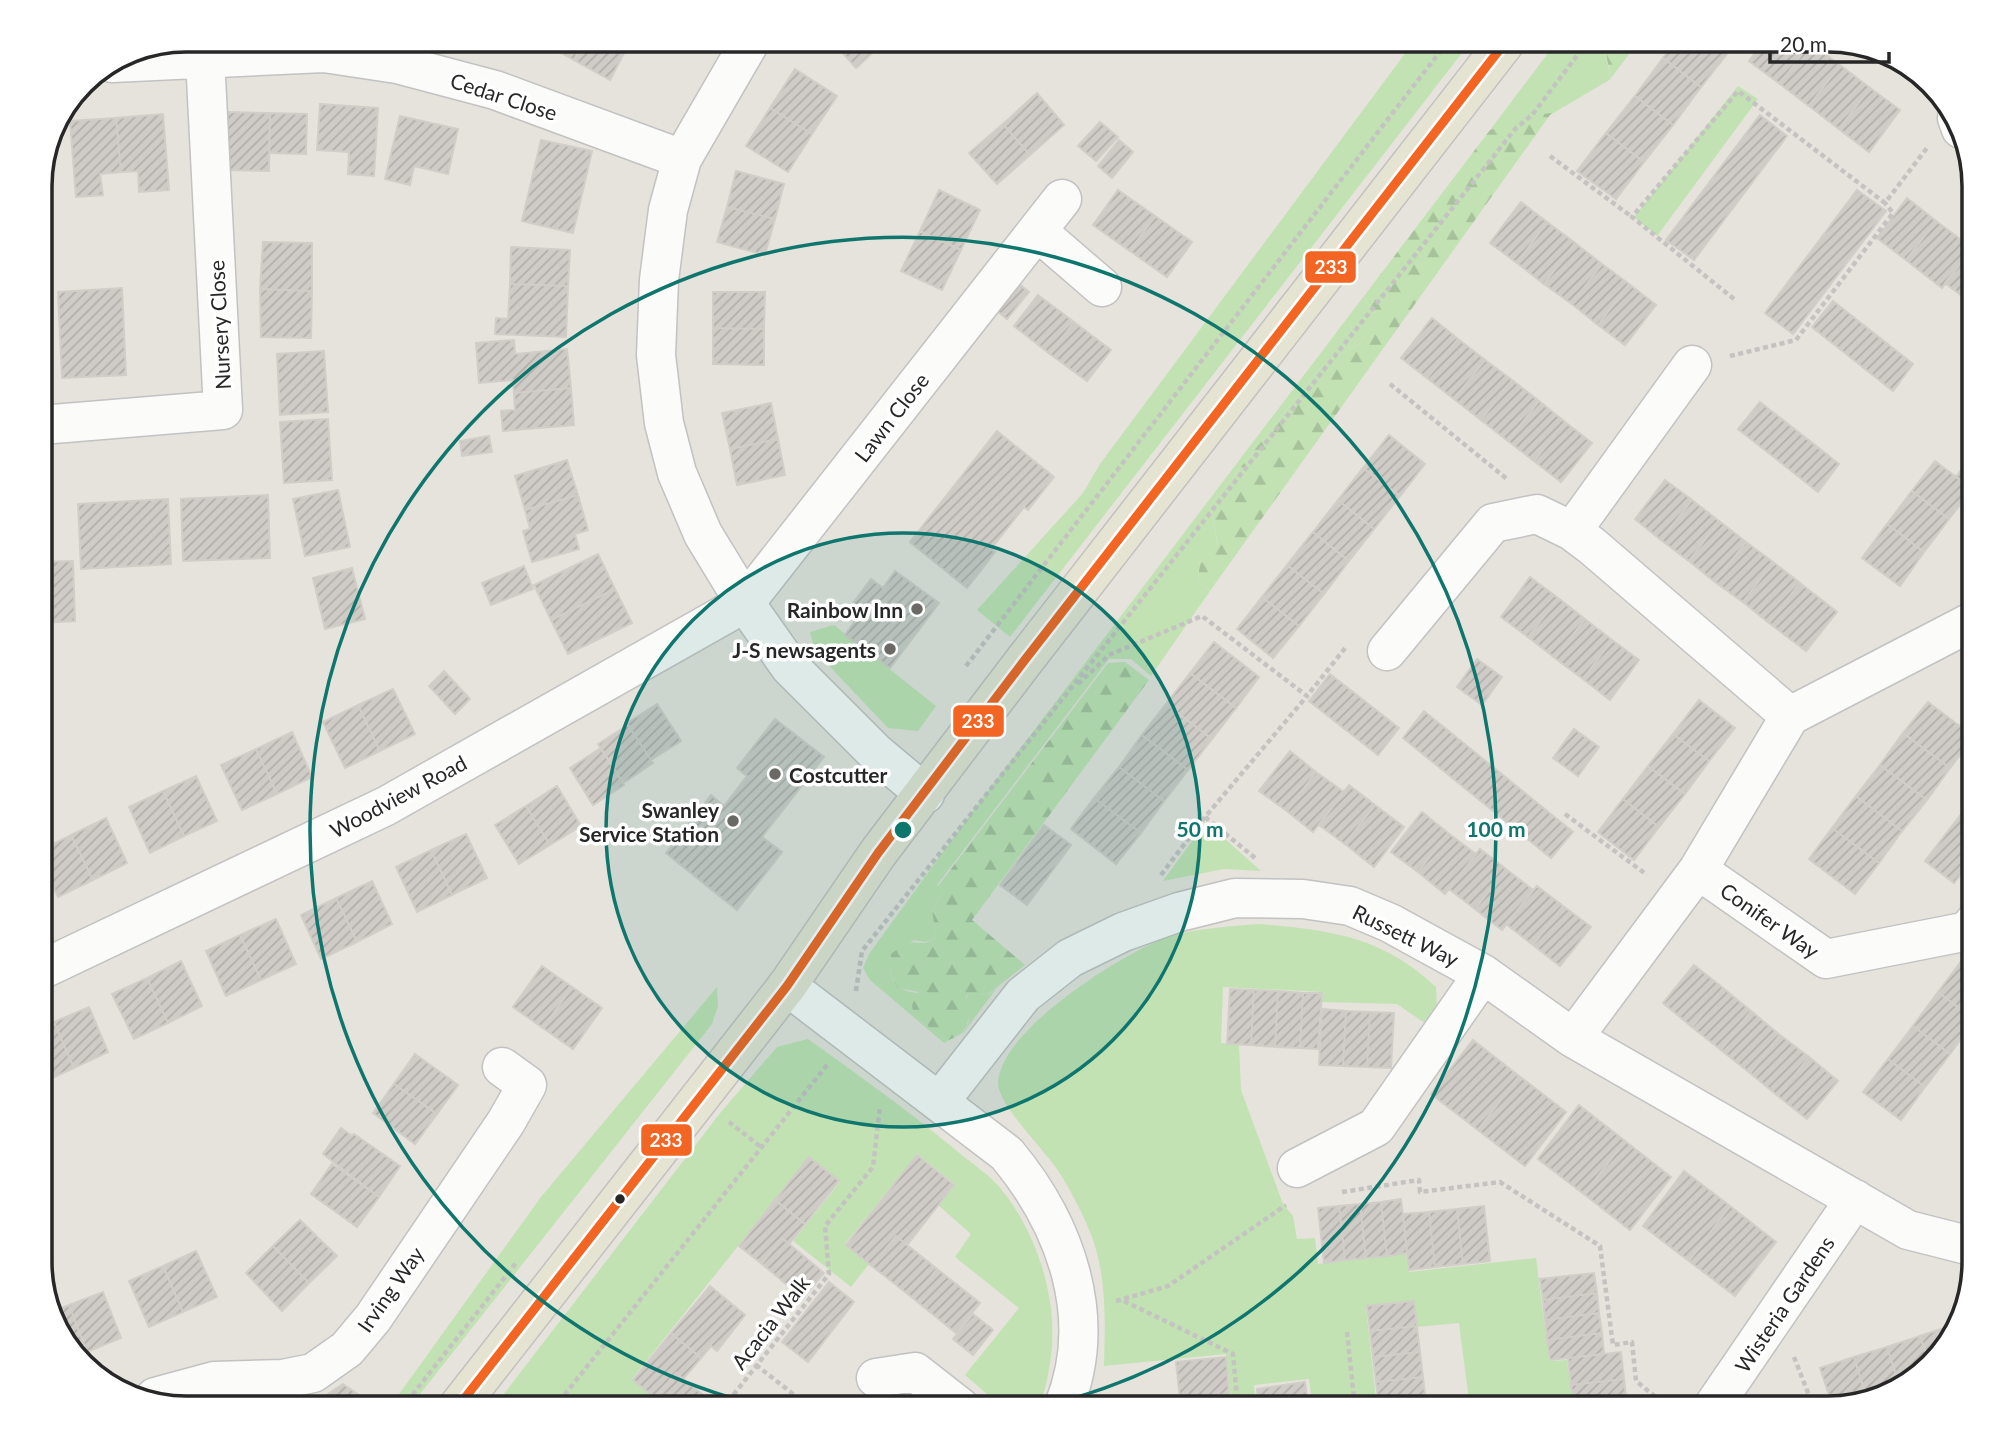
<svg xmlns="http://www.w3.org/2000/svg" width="2015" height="1448" viewBox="0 0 2015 1448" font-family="Lato,sans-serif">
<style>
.grass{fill:#c2e2b4}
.forest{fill:url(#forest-firs)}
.building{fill:url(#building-hatch);stroke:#d1cec8;stroke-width:2}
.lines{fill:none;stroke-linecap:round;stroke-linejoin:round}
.minor-casing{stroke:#c3c2c2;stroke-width:41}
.major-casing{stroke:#c3c1bf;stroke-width:41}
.path{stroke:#c4c3c2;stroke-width:4.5;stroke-dasharray:5 3.5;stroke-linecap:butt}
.minor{stroke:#fbfbfa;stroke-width:38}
.major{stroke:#e5e3d2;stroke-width:38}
.bus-1-casing{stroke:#fff;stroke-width:14}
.bus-1{stroke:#f26522;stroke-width:9}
.ring{fill:none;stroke:#0f766e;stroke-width:3.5}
.poi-dot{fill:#6a6966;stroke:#fff;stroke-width:2.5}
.bus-dot{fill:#272727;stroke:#fff;stroke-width:2.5}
.labels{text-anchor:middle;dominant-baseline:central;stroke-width:7;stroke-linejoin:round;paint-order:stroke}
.street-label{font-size:21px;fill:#272727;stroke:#fff}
.poi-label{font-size:21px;font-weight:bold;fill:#272727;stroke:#fff;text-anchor:end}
.rim{fill:none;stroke:#272727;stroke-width:3.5}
.centre{fill:#0f766e;stroke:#fff;stroke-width:3.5}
.ring-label{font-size:21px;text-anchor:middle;font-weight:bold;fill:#0f766e;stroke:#fff;stroke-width:7;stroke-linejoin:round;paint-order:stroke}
.line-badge{stroke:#fff;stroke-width:2.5}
.badge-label{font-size:19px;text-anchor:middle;font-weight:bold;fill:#fff}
</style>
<defs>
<pattern id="forest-firs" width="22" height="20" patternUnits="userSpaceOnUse" patternTransform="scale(1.75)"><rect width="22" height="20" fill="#c2e2b4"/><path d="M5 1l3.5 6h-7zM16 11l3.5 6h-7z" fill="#a7c29b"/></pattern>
<pattern id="building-hatch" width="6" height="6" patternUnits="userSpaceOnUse" patternTransform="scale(1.75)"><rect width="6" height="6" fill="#cfccc7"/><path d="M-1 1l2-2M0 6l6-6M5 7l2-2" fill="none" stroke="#b2afab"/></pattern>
</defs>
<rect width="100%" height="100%" fill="#e6e3dc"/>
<path class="grass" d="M1415 40H1472L1010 637 977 610 1083 493 1100 464Z
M1558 40H1602L1611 79 1550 115 1490 130Z
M1738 86 1758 99 1657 236 1634 217Z
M1364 296 1377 321 1359 344 1323 364 1210 506 1218 546 1200 562 1198 581 1210 591 1151 676 1131 659H1109L937 885 944 891 932 910 936 938 925 942 914 940 891 954C887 977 893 991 918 993L912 1005 913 1014 946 1041C984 1025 961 1015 968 993L988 995 996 989 964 1032 944 1043 870 980 863 968 869 954 975 808Z
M834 625 936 706 918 731 888 728 815 651 810 632Z
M1206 822 1261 871 1224 869 1163 881Z
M1259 924C1330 930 1382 936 1436 987L1437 1010 1426 1024 1397 1004 1322 1002V992L1223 987 1221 1043 1239 1045 1241 1090 1283 1204 1293 1216 1297 1239 1315 1238 1318 1264 1406 1253 1409 1272 1536 1258 1549 1361 1567 1360 1573 1408H1470L1459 1323 1417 1327 1414 1303 1366 1308 1377 1408H1313L1309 1379 1254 1385 1256 1408H1232L1226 1354 1104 1366C1105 1323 1107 1281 1093 1240 1085 1217 1070 1189 1057 1169 1043 1148 998 1105 998 1083 1000 1031 1115 959 1160 940 1190 928 1226 927 1259 924Z
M717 987 718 1006 712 1024 409 1408H389L541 1197Z
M808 1039C858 1075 909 1111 957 1151 971 1163 989 1174 1001 1189 1038 1234 1060 1304 1050 1363 1043 1403 1044 1408 1003 1408L965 1375 1019 1308 955 1257 971 1234 938 1205 955 1184 917 1154 845 1244 869 1264 851 1287 793 1241 840 1182 809 1157 632 1379 655 1399 649 1408H493L721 1112 777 1047Z"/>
<path class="forest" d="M1603 40H1640L1611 78Z
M1552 113 1550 115 1210 591 1198 581 1200 562 1218 545 1210 506 1323 364 1359 344 1377 321 1364 296 1490 130 1532 115Z
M1125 662 1149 680 972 920 1025 965 987 995 968 993 966 997C973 1018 968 1034 946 1041L913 1014 912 1005 918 992 898 988C889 975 889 969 891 954L907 942 925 943 936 938 932 910 944 891 938 886 1108 663Z"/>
<path class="building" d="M538 40H584L574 60Z
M584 40H631L610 80 574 60Z
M831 40H881L883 43 856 68Z
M1677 40H1717L1730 50 1701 87 1663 58Z
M1765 40 1810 43 1780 84 1749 61Z
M1810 43 1840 65 1809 106 1780 84Z
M1663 58 1701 87 1673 125 1635 96Z
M1840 65 1870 88 1839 129 1809 106Z
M795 69 837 96 812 134 770 108Z
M1870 88 1900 110 1869 152 1839 129Z
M1037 93 1064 125 1030 155 1003 124Z
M1635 96 1673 125 1644 162 1606 133Z
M320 104 378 108 374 176 348 174 349 152 317 150Z
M770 108 812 134 788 172 746 146Z
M227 112 270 113 269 171 229 170Z
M270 113 307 114 306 154 269 153Z
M163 114 169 190 139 192 138 171 121 172 116 118Z
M1760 115 1787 136 1694 260 1666 240Z
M400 116 458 129 448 174 414 166 410 185 385 179Z
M116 118 121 172 100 174 103 195 76 197 70 121Z
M1100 122 1118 137 1096 161 1078 146Z
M1003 124 1030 155 997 184 969 153Z
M1606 133 1644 162 1616 199 1577 171Z
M541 140 592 151 573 233 522 221Z
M1119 140 1133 152 1112 178 1098 166Z
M47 152 51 197 41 198V177Z
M736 171 784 184 775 219 727 207Z
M939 190 980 210 961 250 920 231Z
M1118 190 1155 216 1130 251 1093 225Z
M1857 190 1886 211 1793 334 1765 313Z
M1907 198 1936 221 1906 260 1877 238Z
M1521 202 1547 222 1517 263 1490 243Z
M727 207 775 219 765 255 717 242Z
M1155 216 1192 242 1167 277 1130 251Z
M1936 221 1972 248 1942 288 1906 260Z
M1547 222 1575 243 1544 284 1517 263Z
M920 231 961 250 942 290 901 271Z
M263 242 312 243V291L260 289Z
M1575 243 1602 264 1572 304 1544 284Z
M1975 244V298L1971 303 1945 283Z
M511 247 570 250 568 286 510 284Z
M1602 264 1629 284 1598 325 1572 304Z
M1013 279 1029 292 1007 319 991 306Z
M510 284 568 286 566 337 495 334 496 318 508 319Z
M1629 284 1656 305 1625 345 1598 325Z
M122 288 126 375 62 378 58 292Z
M260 289 312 291 311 338 261 337Z
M713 292H765L764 329 713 328Z
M1038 295 1074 322 1050 354 1014 326Z
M1833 301 1913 364 1893 391 1812 327Z
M1432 318 1458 339 1427 378 1401 358Z
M1074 322 1111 350 1087 381 1050 354Z
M713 328 764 329V365L713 364Z
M1458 339 1485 360 1454 399 1427 378Z
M514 340 515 354 567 349 571 388 514 393 513 380 479 383 476 343Z
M324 351 328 412 280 415 277 354Z
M1485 360 1512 380 1481 420 1454 399Z
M1512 380 1539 401 1508 441 1481 420Z
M571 388 574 425 503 431 501 411 515 410 514 393Z
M1539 401 1565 422 1534 461 1508 441Z
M1760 402 1839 464 1818 492 1738 429Z
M771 403 778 439 730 449 722 413Z
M328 419 332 480 284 483 280 422Z
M1565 422 1592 443 1561 482 1534 461Z
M997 431 1054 477 1028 510 1024 507 991 549 995 552 967 588 910 542Z
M1389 435 1425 464 1400 496 1363 468Z
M489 436 492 452 462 456 460 441Z
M778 439 785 475 737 485 730 449Z
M1975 451V491L1956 477Z
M567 460 578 495 525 510 515 476Z
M1935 461 1972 489 1949 519 1912 491Z
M1363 468 1400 496 1374 529 1338 500Z
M1665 480 1692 500 1661 540 1635 519Z
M338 490 350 547 305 556 293 499Z
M1912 491 1949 519 1924 552 1887 524Z
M268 495 270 558 183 561 181 499Z
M578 495 588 530 575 534 579 549 532 562 523 531 530 529 525 510Z
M168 499 171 564 81 569 78 504Z
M1338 500 1374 529 1349 561 1313 532Z
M1692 500 1719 521 1689 561 1661 540Z
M1719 521 1746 542 1715 582 1689 561Z
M1887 524 1924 552 1900 586 1862 558Z
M1313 532 1349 561 1324 594 1287 565Z
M1746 542 1773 562 1743 602 1715 582Z
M598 554 615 589 551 620 534 585Z
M73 561 75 621 41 623V562Z
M1773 562 1800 583 1769 623 1743 602Z
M1287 565 1324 594 1299 626 1262 597Z
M524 566 533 589 491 605 482 583Z
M352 568 365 619 325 629 313 578Z
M895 571 939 603 890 668 845 635 857 618 848 610 871 579 883 588Z
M1530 577 1558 598 1528 637 1501 617Z
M1800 583 1837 612 1806 651 1769 623Z
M615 589 632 623 568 654 551 620Z
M1262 597 1299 626 1273 658 1237 629Z
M1558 598 1585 619 1555 658 1528 637Z
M1585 619 1612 640 1583 679 1555 658Z
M1612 640 1639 660 1610 700 1583 679Z
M1214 642 1259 677 1236 708 1190 673Z
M1477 659 1502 677 1482 705 1457 687Z
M444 671 470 699 455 714 429 686Z
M1190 673 1236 708 1212 739 1166 704Z
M1330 674 1399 728 1378 755 1309 701Z
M393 689 415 734 380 751 358 705Z
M1699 700 1735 728 1709 761 1673 734Z
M1928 702 1974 737 1950 768 1903 733Z
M657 704 681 741 651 760 627 723Z
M1166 704 1212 739 1188 770 1142 735Z
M358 705 380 751 345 768 323 722Z
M1424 711 1573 832 1551 858 1403 738Z
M775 719 824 757 762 837 782 852 737 910 666 853 711 795 724 806 747 776 737 768Z
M628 725 653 763 623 783 598 744Z
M1574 729 1599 747 1578 776 1553 758Z
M292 732 312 777 277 794 256 749Z
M1903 733 1950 768 1927 800 1880 765Z
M1673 734 1709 761 1685 794 1648 766Z
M1142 735 1188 770 1164 801 1119 767Z
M601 748 624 785 593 805 570 768Z
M256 749 277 794 242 810 221 765Z
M1290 751 1316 772 1287 811 1259 791Z
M1880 765 1927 800 1902 831 1856 796Z
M1648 766 1685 794 1659 827 1623 799Z
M1119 767 1164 801 1141 833 1094 798Z
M1316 772 1344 792 1313 832 1287 811Z
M196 776 217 821 184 836 163 791Z
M1349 785 1375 805 1345 844 1319 825Z
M557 786 581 826 550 845 526 806Z
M163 791 184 836 150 853 129 807Z
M1856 796 1902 831 1879 863 1832 828Z
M1975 796V856L1954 883 1925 861Z
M1094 798 1141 833 1116 864 1071 829Z
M1623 799 1659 827 1634 860 1598 832Z
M1375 805 1404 827 1374 867 1345 844Z
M526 806 550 845 519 864 495 825Z
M1422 812 1448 833 1418 872 1391 852Z
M106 818 127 863 93 880 71 835Z
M1044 825 1071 845 1027 905 1000 885Z
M1832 828 1879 863 1855 894 1809 859Z
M1448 833 1476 854 1445 894 1418 872Z
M466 834 487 878 452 895 431 850Z
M71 835 93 880 58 897 41 860V850Z
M1480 849 1506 869 1475 909 1449 889Z
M431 850 452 895 417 912 396 867Z
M1506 869 1533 890 1502 930 1475 909Z
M372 881 392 924 357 942 336 898Z
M1537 886 1563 906 1533 945 1506 924Z
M336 898 357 942 321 959 301 915Z
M1563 906 1591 927 1560 966 1533 945Z
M276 919 296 964 261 980 240 935Z
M240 935 261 980 226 996 206 951Z
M1963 959 1975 968V1020L1938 992Z
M181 961 202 1006 168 1023 147 978Z
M1694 965 1723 988 1692 1027 1663 1003Z
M542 966 572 987 543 1028 513 1007Z
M147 978 168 1023 134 1039 112 994Z
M572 987 602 1008 573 1049 543 1028Z
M1723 988 1751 1011 1721 1050 1692 1027Z
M1230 989 1254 990 1251 1045 1227 1044Z
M1254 990 1278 991 1275 1047 1251 1045Z
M1278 991 1303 993 1300 1048 1275 1047Z
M1938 992 1975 1020 1950 1054 1913 1026Z
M1303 993H1322L1318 1049 1300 1048Z
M89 1007 108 1052 74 1068 54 1022Z
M1322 1009 1346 1011 1343 1066 1319 1065Z
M1346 1011 1370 1012 1367 1067 1343 1066Z
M1751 1011 1780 1035 1750 1073 1721 1050Z
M1370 1012 1394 1013 1391 1068 1367 1067Z
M54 1022 74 1068 41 1083V1028Z
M1913 1026 1950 1054 1925 1087 1888 1059Z
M1780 1035 1809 1057 1778 1096 1750 1073Z
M1473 1040 1519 1076 1478 1130 1431 1094Z
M415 1054 458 1085 437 1114 394 1084Z
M1809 1057 1838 1081 1807 1119 1778 1096Z
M1888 1059 1925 1087 1901 1120 1863 1092Z
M1519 1076 1566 1112 1525 1166 1478 1130Z
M394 1084 437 1114 415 1144 373 1113Z
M1579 1105 1625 1141 1584 1194 1538 1159Z
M341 1128 352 1136 354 1134 400 1166 379 1197 323 1154Z
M1625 1141 1671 1177 1630 1230 1584 1194Z
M917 1155 954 1185 907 1245 896 1236 872 1266 846 1245Z
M809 1157 839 1181 805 1224 775 1200Z
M332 1164 379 1197 357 1227 311 1194Z
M1684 1171 1730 1206 1689 1261 1643 1226Z
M1401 1199 1407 1253 1387 1256 1381 1202Z
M775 1200 805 1224 789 1244 782 1238 761 1263 739 1246Z
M1381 1202 1387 1256 1366 1258 1360 1204Z
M1360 1204 1366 1258 1345 1260 1339 1206Z
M1339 1206 1345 1260 1324 1263 1318 1208Z
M1484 1206 1490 1261 1463 1264 1457 1209Z
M1730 1206 1776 1242 1735 1296 1689 1261Z
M1457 1209 1463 1264 1435 1267 1429 1212Z
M1429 1212 1435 1267 1409 1270 1403 1214Z
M300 1220 337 1256 309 1283 273 1246Z
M896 1236 937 1269 914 1299 872 1266Z
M782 1238 824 1273 803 1298 762 1264Z
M273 1246 309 1283 282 1311 246 1273Z
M196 1251 217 1297 183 1312 163 1266Z
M163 1266 183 1312 149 1327 129 1281Z
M937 1269 980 1303 956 1333 914 1299Z
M1594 1273 1597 1293 1543 1300 1540 1279Z
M829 1282 854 1302 808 1362 782 1342Z
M710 1286 745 1315 717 1351 711 1346 701 1358 671 1333Z
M103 1292 121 1338 87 1352 69 1305Z
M1597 1293 1599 1313 1545 1320 1543 1300Z
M1414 1301 1417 1326 1370 1331 1367 1306Z
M69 1305 87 1352 78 1355 60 1334 53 1311Z
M1599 1313 1602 1333 1547 1340 1545 1320Z
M973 1314 993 1330 973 1355 953 1339Z
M1953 1325 1945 1350 1929 1363 1920 1336Z
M1417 1326 1420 1352 1373 1357 1370 1331Z
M671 1333 701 1358 683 1379 676 1373 655 1398 633 1380Z
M1602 1333 1604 1354 1550 1360 1547 1340Z
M1920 1336 1929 1363 1900 1387 1887 1347Z
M1887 1347 1900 1387 1893 1392 1867 1399 1854 1357Z
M1420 1352 1423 1377 1376 1382 1373 1357Z
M1621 1352 1624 1379 1571 1385 1568 1358Z
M1226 1357 1229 1394 1180 1399 1176 1362Z
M1854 1357 1867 1399 1833 1407 1820 1368Z
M676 1373 717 1406 715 1408H667L655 1399Z
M1423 1377 1426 1402 1379 1408 1376 1382Z
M1624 1379 1627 1406 1574 1408 1571 1385Z
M1305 1382 1308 1408H1259L1257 1389Z
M343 1384 359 1395 349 1408 310 1406Z
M1229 1394 1230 1408H1180V1399Z"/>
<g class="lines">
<defs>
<path id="minor" d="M751 40 682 159 668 210 659 280 656 355 664 423 677 473 703 534 745 603 790 667 875 752 925 794
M112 63 324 53 397 64 495 90 682 159
M1957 118 1961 129
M1037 231 1102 287
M41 425 223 410 205 58
M1572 531 1692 365
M1387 651 1493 523 1537 514 1572 531 1592 546 1790 716
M1698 870 1826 959 1968 931 1975 921
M41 970 386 806 745 603 1062 199
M787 986 1007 1154C1066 1225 1100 1319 1063 1408
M1573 1038 1698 870 1790 716 1975 620
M940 1101 1023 995 1070 958 1123 932 1179 912 1235 898 1303 899 1350 906 1390 923 1483 974 1573 1038 1908 1230 1975 1247
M1297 1168 1376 1127 1483 974
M876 1378 915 1372 961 1408
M155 1397 214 1381 283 1379 313 1373 347 1349 373 1318 506 1122 527 1085 502 1067
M1712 1408 1855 1199"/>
<path id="major" d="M457 1408 787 986 878 853 1024 661 1507 40"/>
</defs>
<use href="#minor" class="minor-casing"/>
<use href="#major" class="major-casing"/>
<path class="path" d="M1550 156 1632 217
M1734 299 1632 217 1738 91 1885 203 1927 148
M1730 356 1796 340 1893 213 1885 203
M1390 384 1507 479
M966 666 1449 40
M1078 684 1109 655 1202 616 1307 696 1346 647
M1565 814 1647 875
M1255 858 1205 817 1307 696
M1161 875 1205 817
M856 991 862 951 1516 128 1532 115 1589 40
M729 1122 761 1147
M1342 1192 1419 1180 1420 1192 1500 1182 1600 1246 1613 1345 1632 1342 1636 1381 1669 1408
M1116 1301 1168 1286 1286 1205
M1124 1301 1233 1354 1238 1408
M1347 1332 1355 1408
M1794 1357 1814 1408
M756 1365 811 1408
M402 1408 516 1263
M554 1408 827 1065
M723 1408 829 1274 825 1226 873 1167 880 1106"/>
<use href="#minor" class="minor"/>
<use href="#major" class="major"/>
<defs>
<path id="bus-1" d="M457 1408 787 986 878 853 1024 661 1507 40"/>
</defs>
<use href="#bus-1" class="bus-1-casing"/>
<use href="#bus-1" class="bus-1"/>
</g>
<circle cx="903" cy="830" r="297" fill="#0f766e" fill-opacity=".12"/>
<g class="ring">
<circle cx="903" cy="830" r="297"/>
<path d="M765 1407A593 593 0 1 1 1041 1407"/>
</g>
<g class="poi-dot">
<circle cx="917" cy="609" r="7"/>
<circle cx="890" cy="649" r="7"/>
<circle cx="775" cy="774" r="7"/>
<circle cx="733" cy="821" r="7"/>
</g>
<circle class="bus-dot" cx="620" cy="1199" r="6"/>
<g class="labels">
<g class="street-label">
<text transform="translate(504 96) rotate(18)">Cedar Close</text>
<text transform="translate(219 325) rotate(-93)">Nursery Close</text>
<text transform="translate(891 417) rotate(-52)">Lawn Close</text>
<text transform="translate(398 796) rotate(-28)">Woodview Road</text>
<text transform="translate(1770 920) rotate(35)">Conifer Way</text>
<text transform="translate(1406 935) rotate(26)">Russett Way</text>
<text transform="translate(390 1289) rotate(-55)">Irving Way</text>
<text transform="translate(1784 1304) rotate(-56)">Wisteria Gardens</text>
<text transform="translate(770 1322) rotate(-52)">Acacia Walk</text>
</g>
<g class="poi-label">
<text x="903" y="609">Rainbow Inn</text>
<text x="876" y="649">J-S newsagents</text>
<text x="789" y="774" text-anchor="start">Costcutter</text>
<text x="719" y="809">Swanley<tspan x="719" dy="24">Service Station</tspan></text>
</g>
</g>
<path d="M0 0H2015V1448H0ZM186 52H1828A134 134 0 0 1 1962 186V1262A134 134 0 0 1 1828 1396H186A134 134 0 0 1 52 1262V186A134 134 0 0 1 186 52Z" fill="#fff" fill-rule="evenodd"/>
<path class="rim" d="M186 52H1828A134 134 0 0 1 1962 186V1262A134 134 0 0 1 1828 1396H186A134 134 0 0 1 52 1262V186A134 134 0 0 1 186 52Z"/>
<circle cx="903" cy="830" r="10" class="centre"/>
<g class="ring-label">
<text x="1200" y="837">50 m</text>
<text x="1496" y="837">100 m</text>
</g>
<g class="line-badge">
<rect x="1304" y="250" width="53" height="34" rx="7" fill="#f26522"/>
<rect x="952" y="704" width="53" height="34" rx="7" fill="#f26522"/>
<rect x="640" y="1123" width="53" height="34" rx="7" fill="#f26522"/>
</g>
<g class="badge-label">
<text x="1331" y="274">233</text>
<text x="978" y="728">233</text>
<text x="666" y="1147">233</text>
</g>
<path d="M1770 52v10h119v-10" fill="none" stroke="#272727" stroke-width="3.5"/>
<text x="1780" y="52" font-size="21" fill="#272727" stroke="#ffffff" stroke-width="5" paint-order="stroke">20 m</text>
</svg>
